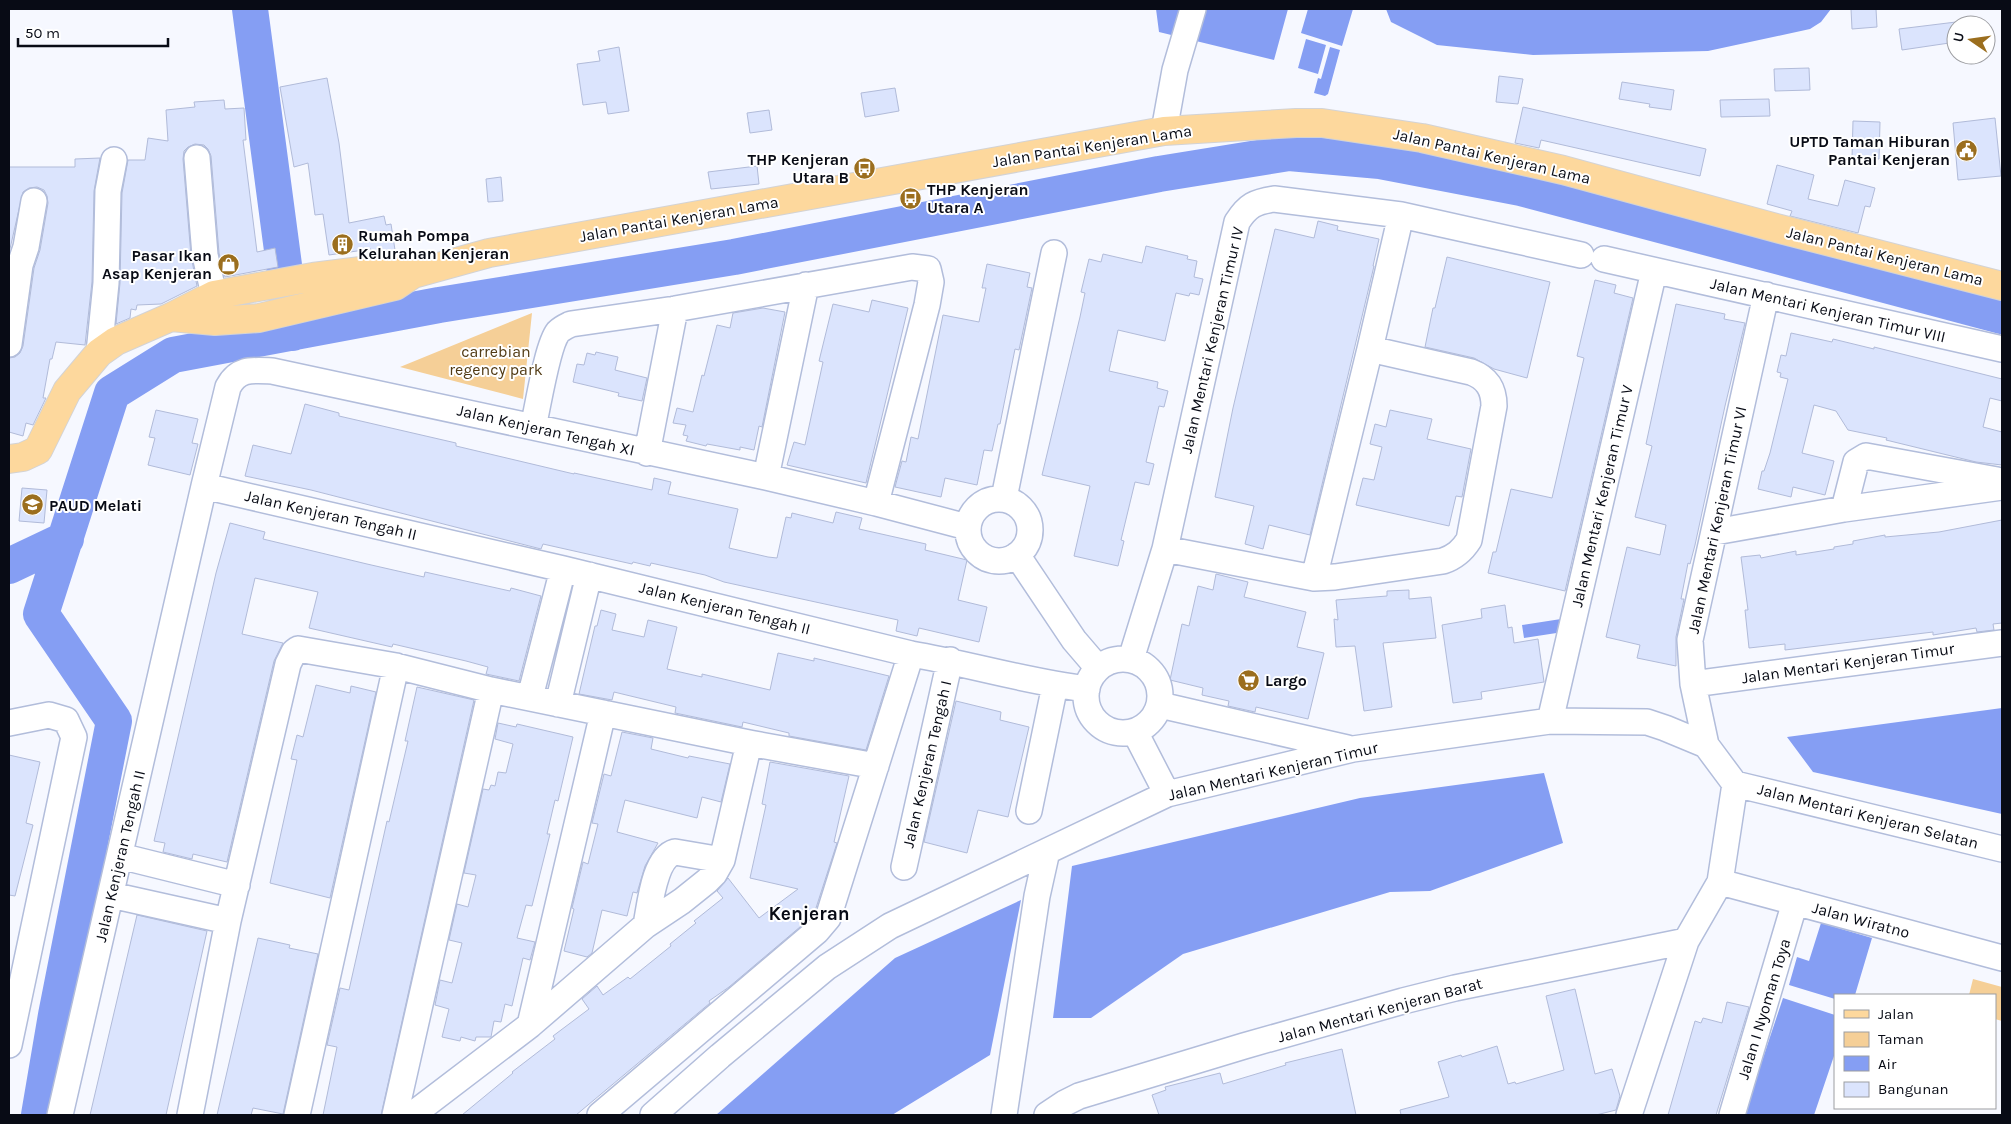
<svg xmlns="http://www.w3.org/2000/svg" width="2011" height="1124" viewBox="0 0 2011 1124" font-family="Karla,sans-serif">
<style>
.green{fill:#f5cf97}
.water{fill:#859ef3}
.lines{fill:none;stroke-linecap:round;stroke-linejoin:round}
.river{stroke:#859ef3;stroke-width:36}
.building{fill:#dbe4fd;stroke:#b1bbd9}
.minor-casing{stroke:#b2bddb;stroke-width:28}
.major-casing{stroke:#d3d3d5;stroke-width:30}
.minor{stroke:#fff;stroke-width:25}
.major{stroke:#fdd89d;stroke-width:28}
.labels{text-anchor:middle;dominant-baseline:central;stroke-width:4;stroke-linejoin:round;paint-order:stroke}
.poi-label{font-size:16px;font-weight:bold;fill:#080b15;stroke:#fff;text-anchor:start}
.street-label{font-size:16px;fill:#080b15;stroke:#fff}
.park-label{font-size:16px;fill:#523b14;stroke:#fff}
.quarter-label{font-size:19px;font-weight:bold;fill:#080b15;stroke:#fff}
</style>
<rect width="100%" height="100%" fill="#f6f8ff"/>
<path class="green" d="M532 313 523 399 400 367Z
M1973 979 2002 987V1021L1995 1019V995H1969Z"/>
<path class="water" d="M1156 9H1288L1274 60 1159 32Z
M1308 9H1353L1342 46 1301 33Z
M1386 9H1831L1821 22 1810 29 1708 51 1533 55 1437 45 1391 22Z
M1306 39 1326 45 1318 74 1298 68Z
M1330 47 1340 50 1328 94 1325 96 1314 93 1318 78 1321 79Z
M1561 619 1563 632 1524 638 1522 625Z
M2002 708V814L1813 772 1787 737Z
M1544 773 1563 843 1430 891 1390 892 1183 954 1091 1018H1053L1072 866 1360 798Z
M1021 900 990 1055 892 1115H716L895 958Z
M1821 923 1872 938 1855 995H1835V999L1789 985 1797 957 1809 961Z
M1783 998 1835 1015V1053L1814 1115H1744Z"/>
<g class="lines">
<path class="river" d="M250 9 293 333
M9 566 66 539
M39 1115 56 1015 114 721 41 614 112 393 173 355 439 305 734 257 1159 174 1289 153 1380 161 1521 188 2002 316"/>
</g>
<path class="building" d="M1851 9H1876L1877 27 1852 29Z
M1956 22V42L1902 50 1899 29Z
M619 47 629 111 608 114 606 102 583 105 577 64 600 61 598 51Z
M1809 68 1810 90 1775 91 1774 69Z
M1499 76 1523 79 1518 104 1496 102Z
M327 78 339 143 349 223 384 216 386 225 391 224 395 250 372 254 371 249 329 255 323 214 315 215 308 163 294 167 280 87Z
M1622 82 1674 90 1671 110 1649 107 1650 104 1619 99Z
M895 88 899 111 865 117 861 93Z
M1769 99 1770 116 1721 117 1720 100Z
M224 100 225 109 244 108 246 140H243L257 252 275 248 278 267 225 277 219 253 211 156 208 149 204 145 195 144 188 147 184 151 183 159 191 256 197 286 161 304 137 305 136 310 131 309 130 318 116 324 120 283 122 193 128 160H145L148 138 168 141 166 110 195 107 194 102Z
M1523 107 1706 149 1700 176 1541 140 1539 148 1515 143Z
M769 110 772 130 750 133 747 113Z
M1995 118 2001 176 1958 180 1953 123Z
M1853 121 1880 122 1879 159 1852 158Z
M100 158 94 191 92 282 85 345 56 342 52 359H50L43 398H46L33 425 26 423 23 436 9 432V358L15 357 20 353 23 346 34 268 40 250 48 203 47 196 44 190 37 187 29 188 23 192 9 253V167H75V159Z
M1777 165 1814 175 1808 199 1838 206 1845 180 1875 188 1870 207 1865 206 1858 233 1790 216 1792 211 1767 204Z
M757 166 759 184 711 189 708 172Z
M501 177 503 201 488 202 486 179Z
M1318 221 1338 226 1337 230 1379 239 1373 266H1374L1310 535 1269 525 1263 549 1245 544 1254 506 1215 497 1233 408 1275 229 1314 238Z
M1146 246 1188 256 1187 259 1197 261 1194 277 1203 279 1199 295 1190 293 1189 296 1176 293 1165 341 1118 330 1109 371 1158 382 1157 388 1168 391 1164 407 1159 406 1146 462 1154 464 1149 485 1135 482 1121 540 1124 541 1118 566 1074 556 1090 486 1042 475 1080 317 1085 293 1081 292 1089 259 1101 262 1103 254 1142 263Z
M1447 257 1550 282 1527 378 1494 369 1474 358 1425 347 1433 308H1435Z
M987 264 1030 273 1027 287 1032 288 1019 350 1015 349 1000 424H998L992 451 984 450 977 485 945 478 941 497 895 487 902 461 906 462 911 437 918 439 943 315 979 322 986 288H982Z
M1595 280 1616 285 1614 293 1633 298 1565 591 1488 573 1493 552H1496L1511 489 1552 498 1584 358 1577 356Z
M872 300 908 308 866 483 787 465 794 442 805 445 823 362 819 361 833 304 869 312Z
M1676 304 1725 314 1724 319 1745 323 1725 406 1695 545 1690 564 1688 563 1681 599H1684L1676 637V666L1637 658 1640 645 1606 637 1627 547 1660 555 1666 525 1635 517 1652 446 1646 444Z
M763 308 785 312 762 427 759 426 754 450 740 447V450L707 444 706 446 686 441 688 436 683 435 686 425 673 423 677 408 693 412 702 375 704 376 717 325 730 328 733 313Z
M1791 333 1832 342 1833 339 1874 349V347L2002 379V401L1990 398 1983 427 2002 432V465L1976 462 1886 440 1887 438 1848 430 1836 411 1814 405 1802 453 1834 461 1825 495 1793 487 1791 497 1758 489 1762 471H1764L1770 453 1788 379 1780 377 1781 373 1777 372 1781 355 1786 356Z
M596 352 618 357 615 370 647 378 642 401 618 396 619 393 573 382 577 364 584 365 587 353 595 355Z
M305 404 339 413V416L456 443V446L574 474V473L652 490 654 478 671 482 668 494 738 509 729 548 768 557 777 558 786 517 791 518 792 513 833 523 836 512 862 518 859 529 926 544 925 550 967 560 958 600 987 607 979 642 919 628 917 636 896 631 898 620 724 582 705 575 651 563 650 566 633 562 632 564 543 544 541 549 311 490 245 476 253 445 291 454Z
M156 410 198 419 192 443 198 444 190 475 148 465 155 438 149 437Z
M1390 410 1432 419 1427 439 1471 449 1462 497 1456 496 1449 526 1356 505 1363 478 1374 480 1382 447 1370 444 1375 424 1386 427Z
M22 488 47 490 44 523 19 521Z
M2002 520V623L1993 624 1994 630 1977 632 1976 628 1933 635V632L1785 650V644L1749 648 1745 610H1748L1741 557 1760 555 1761 558 1796 551V555L1834 549V547L1853 544V541L1885 535V537L1939 532Z
M230 523 265 532 263 539 367 564 424 577 425 572 510 591 511 588 541 596 519 681 486 674 488 667 466 661 393 644 392 647 309 628 318 592 255 578 242 634 283 643 274 661 227 862 193 854 192 859 163 852 165 843 154 841 216 573Z
M1216 574 1248 582 1244 597 1306 612 1297 647 1324 653 1308 719 1256 707 1255 712 1228 706 1229 701 1202 695 1203 688 1170 680 1182 624 1189 626 1198 586 1213 590Z
M1409 590V599L1431 597 1436 638 1383 643 1392 707 1364 711 1355 646 1336 647 1334 619 1338 620 1336 600 1387 596V591Z
M1505 605 1508 628 1512 627 1514 643 1538 639 1544 682 1481 692 1482 699 1453 703 1442 625 1482 618 1481 609Z
M601 610 616 614 612 630 644 637 648 620 677 627 667 669 702 677V674L770 690 778 653 814 661V658L889 676 866 750 789 736V733L743 722 742 727 675 713 676 707 614 692 612 700 579 694 595 626H597Z
M316 685 350 693 351 686 376 692 330 898 270 883 297 760 291 759 297 735 303 737Z
M417 687 474 700 381 1115H323L337 1047 327 1045 340 988 349 990 387 821 389 822 408 741H405Z
M956 701 1001 712 1000 720 1029 727 1008 817 978 810 967 853 924 842Z
M498 723 516 727 517 724 573 737 558 801 555 800 547 834H550L532 906 526 905 517 938 535 942 530 960 523 958 512 1006 505 1004 501 1022 494 1021 491 1037H476L475 1041 461 1037 460 1041 442 1037 449 1009 435 1005 440 980 452 983 462 943 449 940 457 904 468 907 476 875 464 873 483 789 489 790 491 785 495 786 498 772 506 773 513 744 495 739Z
M622 732 653 738 651 749 688 758 689 756 730 764 721 802 702 797 697 818 625 800 617 832 658 843 645 866 637 893 633 892 627 916 602 910 592 953 587 957 564 951 574 909 572 908 583 862 588 864 598 824 592 823 604 774 611 776Z
M9 755 40 762 26 823 33 825 15 896 9 895Z
M770 762 849 776 834 842 837 843 815 911 807 921 729 987 709 1001 710 1003 576 1115H462L513 1073 512 1072 555 1039 553 1036 589 1009 582 999 597 986 603 995 628 977 630 979 671 946 670 944 696 923 694 921 723 898 717 891 728 878 759 918 798 889 750 878 766 805 762 804Z
M137 915 207 931 166 1115H90Z
M258 938 290 945 289 948 318 954 283 1114 253 1108 251 1115H217Z
M1575 989 1595 1074 1612 1069 1620 1096 1616 1110 1596 1115H1401L1400 1110 1449 1097 1438 1062 1461 1055 1462 1057 1497 1046 1508 1084 1515 1082 1516 1084 1564 1070 1546 996Z
M1727 1002 1749 1007 1716 1115H1668L1695 1021 1701 1023 1703 1018 1722 1023Z
M1342 1049 1356 1115H1159L1152 1095 1166 1090 1165 1087 1220 1073 1223 1084 1286 1065 1285 1063Z"/>
<g class="lines">
<defs>
<path id="minor" d="M1164 131 1175 70 1193 9
M197 158 205 255 214 295
M1604 259 2002 349
M9 344 20 265 26 247 34 201
M99 353 106 283 108 191 114 160
M533 427C538 407 547 346 558 332 562 328 567 326 571 324L675 309 912 267 928 269 931 282 927 305 876 503
M647 453 675 309
M766 477 806 285
M204 486 228 387C238 368 252 370 272 371L766 477 876 503 967 527
M1004 498 1054 253
M968 530a31 31 0 1 1 62 0a31 31 0 1 1-62 0Z
M1844 509 1856 462 1866 456 1997 480
M1715 532 1844 509 2002 487
M1165 549 1314 578 1335 577 1443 561C1455 557 1462 551 1469 540L1494 406C1494 389 1487 378 1471 372L1370 349
M1017 555 1074 640 1098 668
M1314 578 1370 349 1401 215
M1086 696a37 37 0 1 1 74 0a37 37 0 1 1-74 0Z
M1131 659 1165 549 1237 222C1248 205 1255 202 1274 199L1401 215 1581 255
M1693 684 2002 643
M530 697 563 569
M558 704 589 575
M1160 705 1347 748
M1550 721 1654 271
M9 723 49 715 66 720 74 737 9 1045
M1135 732 1167 794
M1706 745 1693 684 1690 640 1766 295
M1735 784 2002 849
M1029 811 1055 685
M120 856 237 885
M904 867 950 660
M1720 882 2002 958
M111 895 228 921
M646 925C650 905 654 858 675 852L722 860
M530 1025 603 713
M60 1115 204 486 563 569 911 654C970 664 1027 682 1087 689
M190 1115 228 921 288 664 294 652 298 649 396 666 491 690 749 743 876 766
M297 1115 396 666
M395 1115 491 690
M412 1115 530 1025 646 925 682 901 707 881 714 874 722 860 749 743
M600 1115 817 931 828 918 911 654
M653 1115 720 1056 827 967 890 926 1167 794 1353 749 1550 721 1647 722 1665 728 1706 745 1735 784
M1004 1115 1037 896 1047 851
M1047 1115 1065 1103 1079 1096 1244 1046 1403 1001 1455 988 1686 941
M1629 1115 1686 941 1720 882 1735 784
M1732 1115 1795 902"/>
<path id="major" d="M171 317 215 321 259 318 395 286 413 274 489 253 1164 131 1296 123H1322L1422 138 1563 170 1780 229 2002 286
M9 459 23 457 38 450 67 391 99 353 116 341 171 317 214 295 313 277 392 267 413 274"/>
</defs>
<use href="#minor" class="minor-casing"/>
<use href="#major" class="major-casing"/>
<use href="#minor" class="minor"/>
<use href="#major" class="major"/>
</g>
<defs>
<symbol id="civic-disc" viewBox="-11 -11 22 22"><circle r="9.5" fill="#9b6e1e" stroke="#fff"/><path d="M-.6-6.5H3V-4.5H.6V-3L4-1V1h2V6H-6V1h2V-1L-.6-3ZM-1.2 2.5V6h2.4V2.5Z" fill="#fff"/></symbol>
<symbol id="bus-disc" viewBox="-11 -11 22 22"><circle r="9.5" fill="#9b6e1e" stroke="#fff"/><path d="M-5-6H5V4H4V6H2V4H-2V6H-4V4H-5ZM-3.5-4V0h7V-4ZM-3.5 1.2v1.5H-2V1.2ZM2 1.2v1.5H3.5V1.2Z" fill="#fff"/></symbol>
<symbol id="building-disc" viewBox="-11 -11 22 22"><circle r="9.5" fill="#9b6e1e" stroke="#fff"/><path d="M-4-6H4V6H1V3H-1V6H-4ZM-2.5-4.3h1.7v1.8h-1.7ZM.8-4.3h1.7v1.8H.8ZM-2.5-1h1.7V.8h-1.7ZM.8-1h1.7V.8H.8Z" fill="#fff"/></symbol>
<symbol id="shop-disc" viewBox="-11 -11 22 22"><circle r="9.5" fill="#9b6e1e" stroke="#fff"/><path d="M-5-2.5h2.3a2.7 3.5 0 0 1 5.4 0H5L5.5 6h-11ZM-1.5-2.5h3a1.5 2.3 0 0 0-3 0Z" fill="#fff"/></symbol>
<symbol id="school-disc" viewBox="-11 -11 22 22"><circle r="9.5" fill="#9b6e1e" stroke="#fff"/><path d="M0-5L7-2L0 1L-7-2ZM-4 1L0 2.5L4 1V4Q0 6-4 4Z" fill="#fff"/></symbol>
<symbol id="supermarket-disc" viewBox="-11 -11 22 22"><circle r="9.5" fill="#9b6e1e" stroke="#fff"/><path d="M-6-5.5h2.5l.6 2H6L4.5 2H-2.5L-4.4-4H-6ZM-1.5 3.2a1.3 1.3 0 1 0 .1 0ZM3 3.2a1.3 1.3 0 1 0 .1 0Z" fill="#fff"/></symbol>
</defs>
<g fill-rule="evenodd">
<use href="#civic-disc" x="1954" y="138" width="25" height="25"/>
<use href="#bus-disc" x="852" y="156" width="25" height="25"/>
<use href="#bus-disc" x="898" y="186" width="25" height="25"/>
<use href="#building-disc" x="330" y="232" width="25" height="25"/>
<use href="#shop-disc" x="216" y="252" width="25" height="25"/>
<use href="#school-disc" x="20" y="492" width="25" height="25"/>
<use href="#supermarket-disc" x="1236" y="668" width="25" height="25"/>
</g>
<g class="labels">
<g class="poi-label">
<text x="1950" y="141" text-anchor="end">UPTD Taman Hiburan<tspan x="1950" dy="18">Pantai Kenjeran</tspan></text>
<text x="849" y="159" text-anchor="end">THP Kenjeran<tspan x="849" dy="18">Utara B</tspan></text>
<text x="927" y="189">THP Kenjeran<tspan x="927" dy="18">Utara A</tspan></text>
<text x="358" y="235">Rumah Pompa<tspan x="358" dy="18">Kelurahan Kenjeran</tspan></text>
<text x="212" y="255" text-anchor="end">Pasar Ikan<tspan x="212" dy="18">Asap Kenjeran</tspan></text>
<text x="49" y="505">PAUD Melati</text>
<text x="1265" y="680">Largo</text>
</g>
<g class="street-label">
<text transform="translate(1092 146) rotate(-9)">Jalan Pantai Kenjeran Lama</text>
<text transform="translate(1492 156) rotate(13)">Jalan Pantai Kenjeran Lama</text>
<text transform="translate(679 219) rotate(-10)">Jalan Pantai Kenjeran Lama</text>
<text transform="translate(1885 256) rotate(14)">Jalan Pantai Kenjeran Lama</text>
<text transform="translate(1828 310) rotate(13)">Jalan Mentari Kenjeran Timur VIII</text>
<text transform="translate(1212 340) rotate(-77)">Jalan Mentari Kenjeran Timur IV</text>
<text transform="translate(546 430) rotate(13)">Jalan Kenjeran Tengah XI</text>
<text transform="translate(1602 496) rotate(-77)">Jalan Mentari Kenjeran Timur V</text>
<text transform="translate(331 515) rotate(13)">Jalan Kenjeran Tengah II</text>
<text transform="translate(1717 520) rotate(-78)">Jalan Mentari Kenjeran Timur VI</text>
<text transform="translate(725 608) rotate(14)">Jalan Kenjeran Tengah II</text>
<text transform="translate(1848 663) rotate(-8)">Jalan Mentari Kenjeran Timur</text>
<text transform="translate(927 764) rotate(-77)">Jalan Kenjeran Tengah I</text>
<text transform="translate(1273 771) rotate(-13)">Jalan Mentari Kenjeran Timur</text>
<text transform="translate(1868 816) rotate(14)">Jalan Mentari Kenjeran Selatan</text>
<text transform="translate(120 856) rotate(-77)">Jalan Kenjeran Tengah II</text>
<text transform="translate(1861 920) rotate(15)">Jalan Wiratno</text>
<text transform="translate(1764 1009) rotate(-73)">Jalan I Nyoman Toya</text>
<text transform="translate(1380 1010) rotate(-15)">Jalan Mentari Kenjeran Barat</text>
</g>
<g class="park-label">
<text x="496" y="351">carrebian<tspan x="496" dy="18">regency park</tspan></text>
</g>
<g class="quarter-label">
<text x="809" y="914">Kenjeran</text>
</g>
</g>
<rect width="2011" height="1124" fill="none" stroke="#080b15" stroke-width="20"/>
<rect x="1834" y="994" width="162" height="115" fill="#ffffff" stroke="#9c9da1"/>
<rect x="1844" y="1010" width="25" height="8" fill="#fdd89d" stroke="#9c9da1"/>
<text x="1878" y="1019" font-size="15" fill="#080b15">Jalan</text>
<rect x="1844" y="1032" width="25" height="15" fill="#f5cf97" stroke="#9c9da1"/>
<text x="1878" y="1044" font-size="15" fill="#080b15">Taman</text>
<rect x="1844" y="1056" width="25" height="15" fill="#859ef3" stroke="#9c9da1"/>
<text x="1878" y="1069" font-size="15" fill="#080b15">Air</text>
<rect x="1844" y="1082" width="25" height="15" fill="#dbe4fd" stroke="#9c9da1"/>
<text x="1878" y="1094" font-size="15" fill="#080b15">Bangunan</text>
<g transform="translate(1971 40) rotate(283)"><circle r="24" fill="#ffffff" stroke="#9c9da1"/>
<path d="M0-4L9 19L0 12L-9 19Z" fill="#9b6e1e"/>
<text y="-8" font-size="14" font-weight="bold" text-anchor="middle" fill="#080b15">U</text>
</g>
<path d="M18 38v8h150v-8" fill="none" stroke="#080b15" stroke-width="2.5"/>
<text x="25" y="38" font-size="15" fill="#080b15" stroke="#ffffff" stroke-width="4" paint-order="stroke">50 m</text>
</svg>
